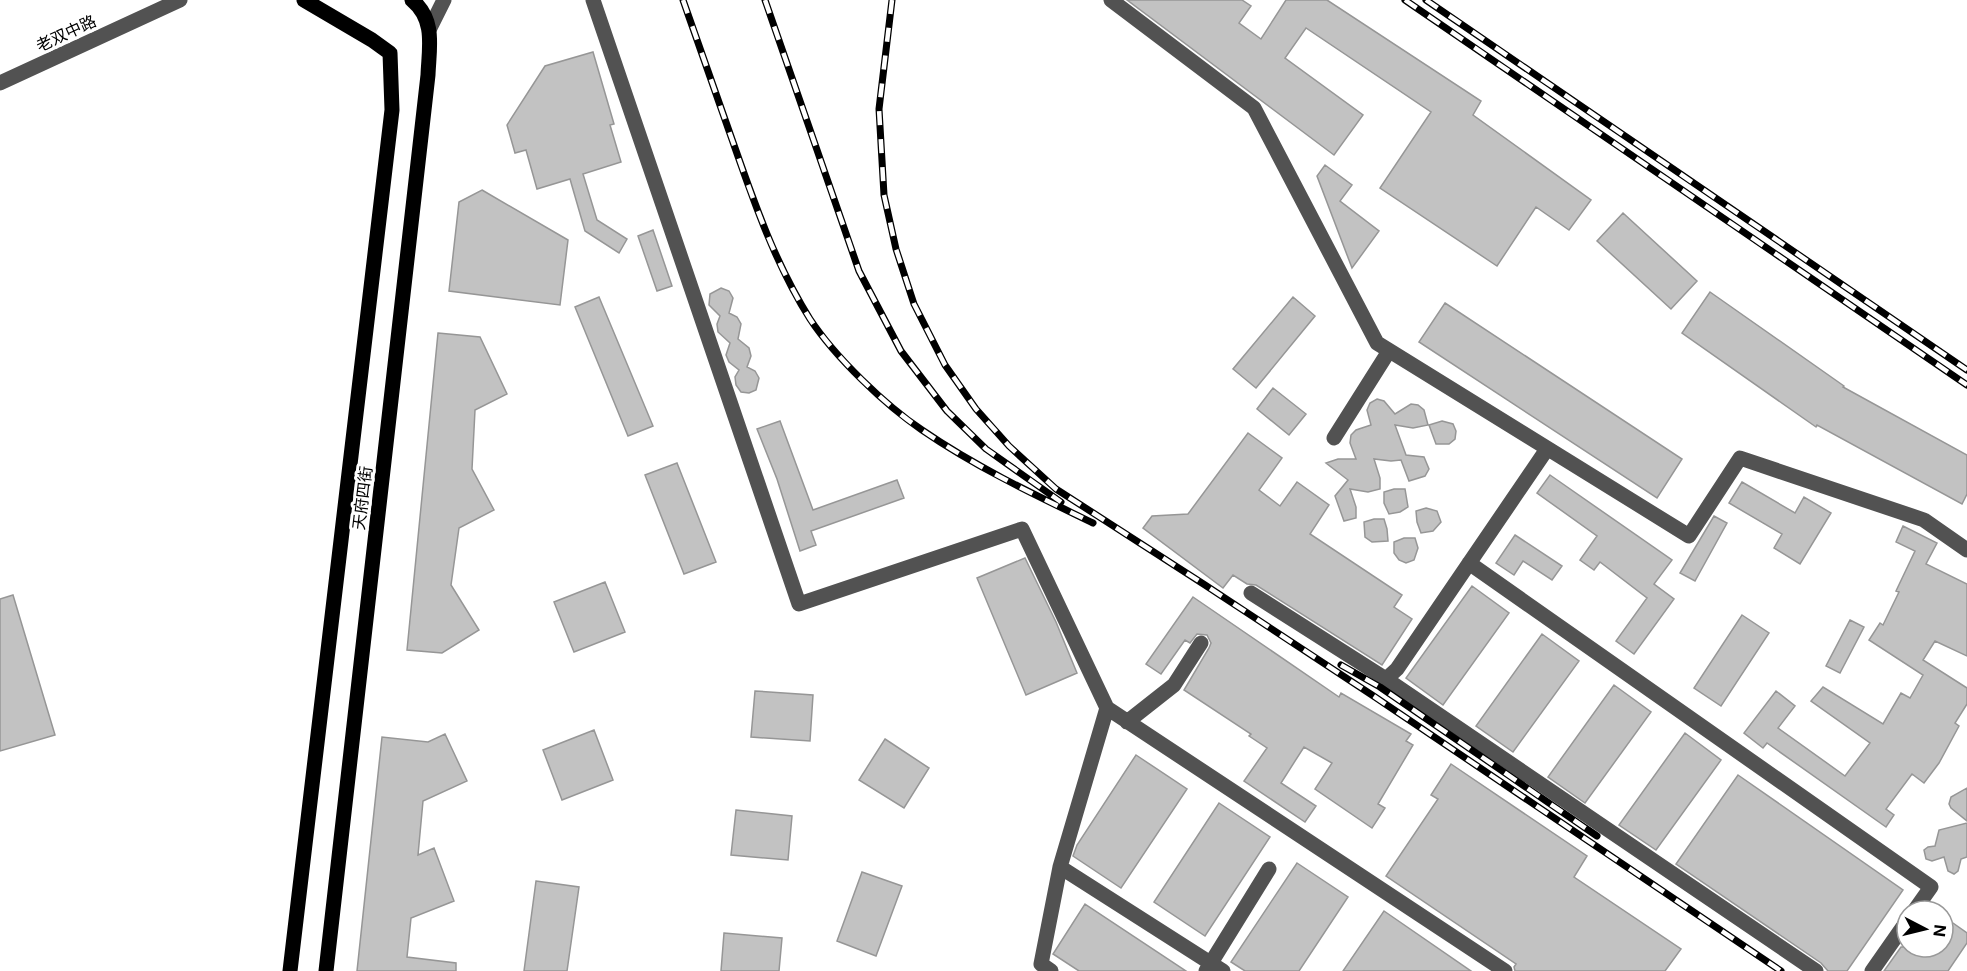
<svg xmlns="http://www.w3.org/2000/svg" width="1967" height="971" viewBox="0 0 1967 971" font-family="Inter,'Noto Sans SC',sans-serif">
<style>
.building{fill:#c2c2c2;stroke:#969696;stroke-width:1.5}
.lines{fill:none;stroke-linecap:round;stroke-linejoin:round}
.minor{stroke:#525252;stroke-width:15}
.major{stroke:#000;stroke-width:15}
.rail-casing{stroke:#000;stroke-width:7}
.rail{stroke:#fff;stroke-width:4.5;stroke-dasharray:14;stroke-linecap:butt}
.labels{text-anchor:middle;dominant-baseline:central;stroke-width:6;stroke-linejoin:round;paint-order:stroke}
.street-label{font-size:16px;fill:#000;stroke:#fff}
</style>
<rect width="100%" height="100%" fill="#fff"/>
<path class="building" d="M1127 0H1242L1251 6 1239 23 1261 39 1286 0H1327L1481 101 1473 115 1591 200 1569 230 1536 207 1497 266 1380 188 1431 112 1306 28 1285 58 1363 115 1334 155Z
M593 52 614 124 610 125 621 162 583 174 597 220 627 239 619 253 585 231 570 179 537 189 526 150 515 153 507 125 545 66Z
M1325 165 1352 185 1340 201 1379 231 1352 268 1317 176Z
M482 190 568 240 560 305 449 291 459 202Z
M1623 213 1697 281 1671 309 1597 241Z
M653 230 672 286 657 291 638 236Z
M721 288 729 291 733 298 729 313 737 317 741 324 738 339 749 348 751 356 747 367 755 371 759 378 756 390 749 393 741 392 736 385 735 377 739 370 729 362 726 355 730 343 718 332 717 324 720 316 709 305 710 294Z
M1710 292 1844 386 1843 387 1967 455V494L1962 504 1817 425 1816 427 1682 333Z
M599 297 653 426 628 436 575 307Z
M1293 297 1315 316 1256 388 1233 369Z
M1445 303 1682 459 1657 498 1419 342Z
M438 333 480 337 507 394 475 410 472 469 494 510 459 528 451 585 479 630 442 653 407 650Z
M1273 388 1306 414 1289 435 1257 409Z
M1377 399 1384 401 1395 414 1411 404 1418 405 1424 410 1428 425 1413 428 1395 425 1406 455 1424 457 1429 469 1425 476 1409 481 1401 460 1391 461 1374 459 1380 478V489L1368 492 1350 489 1356 507V518L1344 521 1335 496 1348 480 1326 463 1338 459H1356L1350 443 1351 435 1356 430 1371 425 1367 410 1370 403Z
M780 421 813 510 897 480 904 498 811 531 816 545 800 551 777 479 757 429Z
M1442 421 1453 424 1456 431 1455 439 1449 444H1436L1429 425Z
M1248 433 1282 458 1259 490 1280 506 1297 482 1329 505 1310 534 1402 595 1394 607 1412 619 1382 665 1256 585 1247 584 1233 575 1223 588 1143 528 1152 516 1188 514Z
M677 463 716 562 684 574 645 475Z
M1550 475 1672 560 1654 584 1674 599 1634 654 1616 641 1647 598 1600 562 1594 570 1580 560 1597 536 1537 493Z
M1742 482 1795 513 1804 497 1831 513 1800 564 1774 548 1782 534 1729 503Z
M1394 489H1405L1408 507 1400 512 1389 514 1384 503V492Z
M1426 508 1437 511 1441 522 1433 531 1421 533 1417 522 1416 511Z
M1714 516 1727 523 1695 581 1680 573Z
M1374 519H1384L1387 529 1388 541 1372 542 1365 537 1364 522Z
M1903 526 1937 543 1926 564 1967 584V656L1935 641 1923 660 1967 688V704L1955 723 1959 726 1939 763 1924 783 1912 774 1886 809 1894 815 1886 827 1767 743 1763 748 1744 733 1776 691 1795 706 1778 728 1845 776 1870 743 1811 701 1823 687 1883 724 1901 693 1910 698 1923 675 1869 640 1880 623 1883 625 1899 592 1896 591 1915 551 1896 542Z
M1515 535 1562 566 1552 580 1523 561 1514 575 1496 563Z
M1404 538H1415L1418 548 1414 560 1406 563 1399 560 1394 553V542Z
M1025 558 1056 622 1077 673 1026 695 977 578Z
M605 582 625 632 574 652 554 602Z
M1472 586 1509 613 1443 705 1406 678Z
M13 595 55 735 0 751V599Z
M1193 597 1339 697 1341 693 1411 734 1406 741 1413 745 1378 804 1385 808 1372 828 1315 789 1332 763 1304 747 1281 783 1316 806 1305 822 1244 781 1267 748 1249 736 1251 734 1184 690 1209 648 1211 643 1207 635 1197 634 1190 643 1185 640 1161 674 1146 664Z
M1742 615 1769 633 1721 706 1694 688Z
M1850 620 1864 627 1840 673 1826 666Z
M1542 634 1579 661 1513 752 1476 726Z
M1614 685 1651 712 1585 803 1548 777Z
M755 691 813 695 810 741 751 737Z
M594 730 613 780 562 800 543 750Z
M1685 733 1721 760 1656 850 1619 825Z
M445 734 467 781 423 801 418 855 434 848 454 901 411 918 407 957 456 963V971H357L382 737 428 742Z
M885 739 929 768 904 808 859 780Z
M1136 755 1187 789 1121 888 1073 856 1077 845Z
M1451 764 1587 856 1574 877 1681 949 1665 971H1515L1514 967 1516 964 1386 876 1438 799 1431 795Z
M1738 775 1903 890 1847 971H1828L1821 963 1676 864Z
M1967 788V821L1951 808 1949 804 1951 797Z
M1219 803 1270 837 1205 936 1154 902Z
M736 810 792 816 788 860 731 855Z
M1967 823V857L1961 859 1958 871 1954 874 1948 871 1944 857 1932 861 1926 859 1924 850 1928 847 1935 846 1939 830Z
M1297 863 1348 897 1299 971H1245L1231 962Z
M862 872 902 886 876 956 837 941Z
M536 881 579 887 567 971H524Z
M1085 904 1186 971H1079L1053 954Z
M1384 911 1471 971H1343Z
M1943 916 1967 933V943L1948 971H1884L1901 947H1943Z
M724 933 782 938 779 971H721Z"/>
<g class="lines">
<path class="minor" d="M593 0 799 604 1022 529 1107 708 1505 971
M1111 0 1254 108 1377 343 1689 536 1740 458 1924 520 1967 550
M430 28 444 0
M0 83 180 0
M1334 438 1389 351
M1469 563 1931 887 1914 911
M1251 593 1386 679 1397 669 1547 449
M1386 679 1816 971
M1107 708 1060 867 1223 971
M1127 722 1174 685 1201 643
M1051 971 1041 964 1060 867
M1206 971 1269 869
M1872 971 1907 921"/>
<path class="major" d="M290 971 392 110 390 53 372 40 304 0
M326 971 428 75C429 48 436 20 412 0"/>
<defs>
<path id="rail" d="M683 0C700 48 717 97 734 145 755 205 776 265 810 319 835 357 885 405 922 430 976 467 1035 495 1093 523
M765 0 859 271 901 351 947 411 986 449 1061 502
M892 0 879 109 884 195 896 249 914 304 945 365 976 409 1009 446 1056 489 1205 585 1375 697 1781 971
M1405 0 1967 385
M1426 0 1967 370
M1341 665 1380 687 1597 836"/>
</defs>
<use href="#rail" class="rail-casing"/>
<use href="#rail" class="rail"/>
</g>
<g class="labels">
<g class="street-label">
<text transform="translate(66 33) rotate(-25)">老双中路</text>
<text transform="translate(362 498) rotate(-83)">天府四街</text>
</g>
</g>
<g transform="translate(1925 929) rotate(97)"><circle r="28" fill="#ffffff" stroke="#999999" stroke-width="1.5"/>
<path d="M0-4.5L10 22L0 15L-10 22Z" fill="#000000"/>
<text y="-9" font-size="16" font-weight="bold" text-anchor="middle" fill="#000000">N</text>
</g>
</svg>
